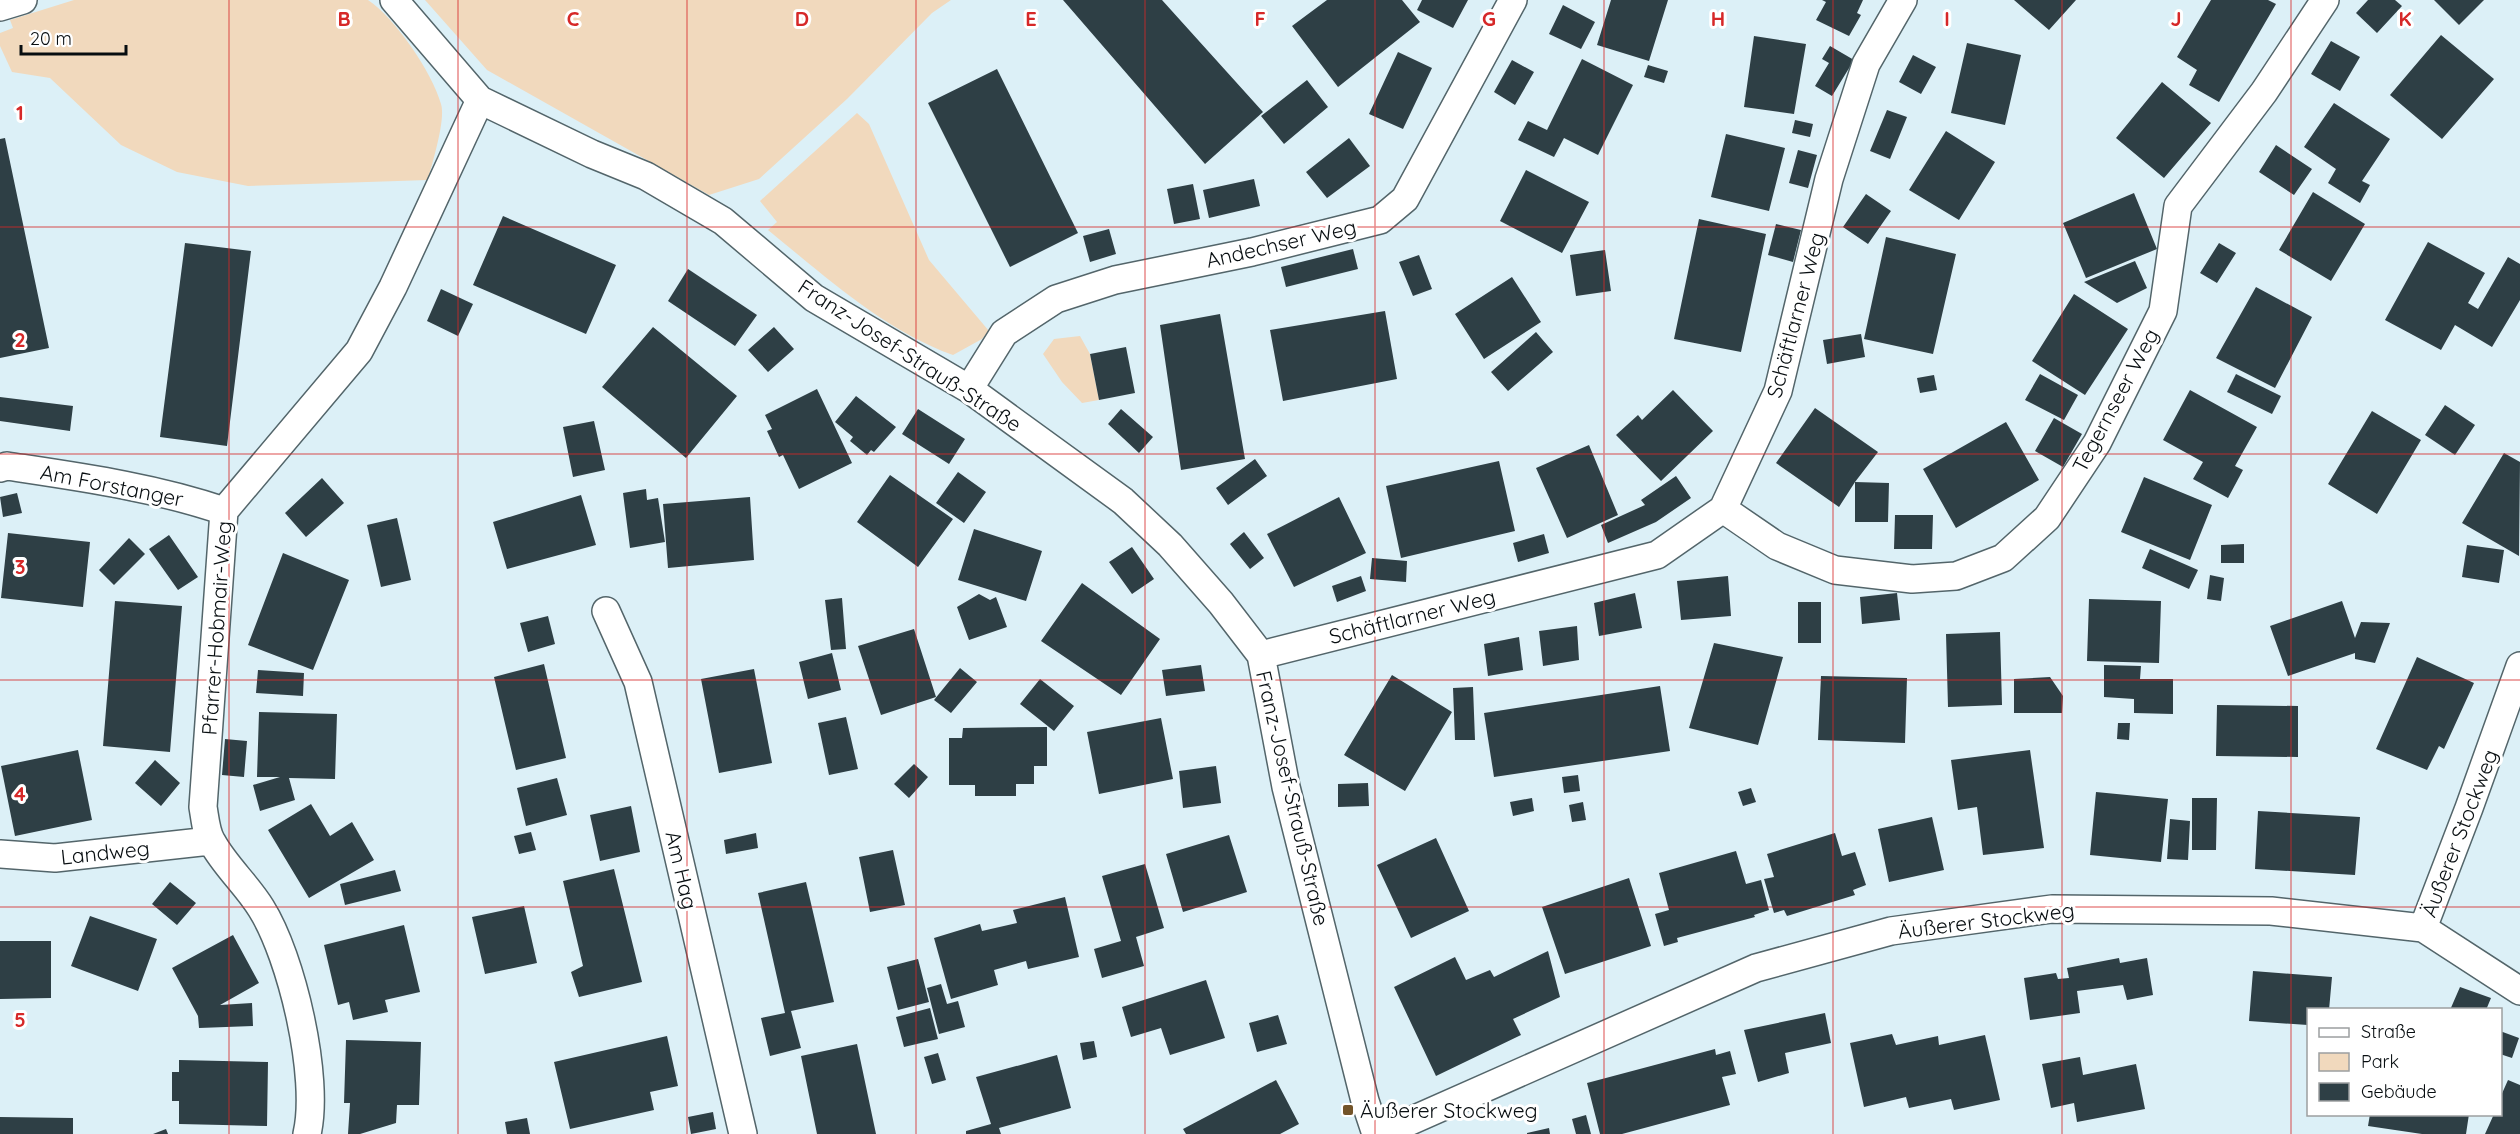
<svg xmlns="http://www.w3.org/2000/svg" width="2520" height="1134" viewBox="0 0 2520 1134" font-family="Quicksand,sans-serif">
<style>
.green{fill:#f1d9bd}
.building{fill:#2e3f45}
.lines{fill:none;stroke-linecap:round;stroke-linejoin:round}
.minor-casing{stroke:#53656a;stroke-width:30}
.minor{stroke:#fff;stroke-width:27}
.grid{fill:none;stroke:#d62828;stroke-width:1.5;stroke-opacity:0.55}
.poi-dot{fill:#735429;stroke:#fff;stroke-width:2}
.labels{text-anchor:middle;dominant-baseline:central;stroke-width:6;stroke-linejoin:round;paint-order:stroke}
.street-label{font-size:21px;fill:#080e11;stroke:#fff}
.poi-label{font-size:21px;fill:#080e11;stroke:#fff;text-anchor:start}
.grid-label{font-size:20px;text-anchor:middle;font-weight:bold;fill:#d62828;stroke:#fff;stroke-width:6;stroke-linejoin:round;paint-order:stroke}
</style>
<rect width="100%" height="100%" fill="#dcf0f7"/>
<path class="green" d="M74 0H368C395 18 432 72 441 104 446 120 432 163 428 180L248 186 177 172 121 145 50 78 12 72 0 46V33L13 28 10 20Z
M425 0H951L932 13 847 99 759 179 709 195 487 70Z
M857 113 869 124 929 260 989 331 982 339 953 355C883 330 825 276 768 230L777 222 760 201Z
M1080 336 1090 354 1099 400 1082 403 1062 382 1043 354 1054 339Z"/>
<path class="building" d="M1063 0H1162L1263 112 1205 164Z
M1327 0H1402L1420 22 1338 87 1292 26Z
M1422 0H1468L1453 28 1417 10Z
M1611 0H1668L1649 61 1597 45Z
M1822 0H1863L1857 13 1861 15 1849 36 1816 20 1826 2Z
M2014 0H2076L2049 30Z
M2211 0H2268L2276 4 2219 102 2189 85 2197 70 2177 57Z
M2368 0H2395L2402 6 2377 33 2356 13Z
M2434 0H2484L2459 25Z
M1563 5 1595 22 1581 49 1549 34Z
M2441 35 2494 79 2442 139 2390 95Z
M1754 36 1806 44 1794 114 1744 107Z
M2331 41 2360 57 2340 91 2311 74Z
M1967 43 2021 55 2005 125 1951 113Z
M1830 46 1854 60 1832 96 1815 86 1829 63 1822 59Z
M1398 52 1432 68 1403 129 1369 114Z
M1913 55 1936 67 1921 94 1899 82Z
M1582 59 1633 85 1598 155 1564 138 1554 157 1518 140 1528 121 1547 130Z
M1512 60 1534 72 1515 105 1494 92Z
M1648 65 1668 71 1664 83 1644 77Z
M997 69 1078 233 1010 267 928 103Z
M1307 80 1328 107 1284 144 1261 116Z
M2162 82 2211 123 2164 178 2116 138Z
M2334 103 2390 139 2362 181 2370 185 2360 203 2328 183 2336 169 2304 147Z
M1887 110 1907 117 1890 159 1870 151Z
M1795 120 1813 124 1810 137 1792 133Z
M1946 131 1995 162 1959 220 1909 190Z
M1726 134 1785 148 1769 211 1711 197Z
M5 138 49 348 0 358V139Z
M1349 138 1370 166 1327 198 1306 172Z
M2276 145 2312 169 2294 195 2259 172Z
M1798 150 1817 155 1808 188 1789 183Z
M1526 170 1589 202 1562 253 1500 221Z
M1254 179 1260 206 1209 218 1203 190Z
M1193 184 1200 219 1174 224 1167 189Z
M2313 192 2365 224 2331 281 2279 250Z
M2134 193 2157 249 2086 278 2063 223Z
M1866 194 1891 211 1868 244 1843 227Z
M503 216 616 265 586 334 473 285Z
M1699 219 1766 234 1741 352 1674 339Z
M1776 224 1801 230 1793 262 1768 255Z
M1109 229 1116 254 1090 262 1083 236Z
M1886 237 1956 254 1933 354 1864 339Z
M2428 242 2485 273 2468 303 2478 309 2508 257 2520 264V300L2492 347 2455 325 2441 350 2385 320Z
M185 243 251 251 227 446 160 437Z
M2219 243 2236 253 2217 283 2200 273Z
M1353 249 1358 269 1286 287 1281 267Z
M1605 250 1611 291 1576 296 1570 255Z
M1419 255 1432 289 1413 296 1399 262Z
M2135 261 2147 288 2117 303 2084 282Z
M688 269 757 315 735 346 668 301Z
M1512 277 1541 322 1484 359 1455 314Z
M2256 287 2312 317 2275 388 2216 358Z
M441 289 473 304 458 336 427 321Z
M2074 294 2128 329 2085 395 2032 361Z
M1385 311 1397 379 1283 401 1270 330Z
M1220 314 1245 459 1181 470 1160 325Z
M653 327 737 396 686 458 602 387Z
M774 327 794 349 768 372 748 350Z
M1536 332 1553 352 1508 391 1491 372Z
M1861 334 1865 357 1827 364 1823 340Z
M1126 347 1135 393 1099 400 1090 354Z
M2040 374 2078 395 2064 420 2025 400Z
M2236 374 2281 396 2272 414 2227 392Z
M1934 375 1937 390 1920 393 1917 378Z
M817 389 852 463 799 489 783 455 779 457 767 431 772 429 765 415Z
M1673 390 1713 431 1661 481 1616 435 1638 415 1642 420Z
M2190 390 2257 427 2235 466 2243 470 2228 498 2193 479 2203 462 2163 440Z
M856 396 896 427 874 452 871 450 867 455 850 441 853 437 835 422Z
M0 397 73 406 70 431 0 421Z
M2445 405 2475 425 2455 455 2425 435Z
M1815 408 1878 452 1855 482 1889 483 1888 522H1855V482L1839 507 1776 463Z
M918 409 965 439 949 464 902 434Z
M1121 409 1153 437 1139 453 1108 424Z
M2372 411 2421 440 2377 514 2328 484Z
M2054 418 2082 434 2063 467 2035 451Z
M594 421 605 470 573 477 563 427Z
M2006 422 2039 480 1956 528 1923 469Z
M1589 445 1618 515 1567 538 1536 468Z
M2504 453 2520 462 2519 556 2462 523Z
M1255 459 1267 476 1228 505 1216 488Z
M1499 461 1515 531 1401 558 1386 486Z
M958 472 986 492 964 523 936 503Z
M890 475 953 519 918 567 857 522Z
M1676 476 1691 498 1656 522 1608 543 1601 525 1645 505 1641 500Z
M2144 477 2212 505 2190 560 2121 532Z
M322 478 344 503 306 537 285 513Z
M646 489 647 500 658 498 665 542 630 548 623 493Z
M17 493 22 513 3 517 0 497Z
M581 495 596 545 507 569 493 522Z
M750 497 754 560 668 568 663 504Z
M1339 497 1366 553 1294 587 1267 534Z
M1895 515H1933L1932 549H1894Z
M397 518 411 580 381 587 367 525Z
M974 529 1042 551 1026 601 958 580Z
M1244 532 1264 558 1250 569 1230 544Z
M8 533 90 542 83 607 1 598Z
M1544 534 1549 553 1518 562 1513 543Z
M169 535 198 577 178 590 149 549Z
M129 538 145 554 114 585 99 570Z
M2244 544V563H2221V545Z
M2467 545 2504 550 2499 583 2462 577Z
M1132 547 1154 579 1132 594 1109 562Z
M2150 549 2198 570 2189 589 2142 568Z
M283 553 349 580 313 670 248 645Z
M1372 558 1407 561 1406 582 1370 579Z
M2210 575 2224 578 2221 601 2207 599Z
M1361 576 1366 591 1337 602 1332 586Z
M1728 576 1731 616 1681 620 1677 581Z
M1082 583 1160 639 1121 695 1041 641Z
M1635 593 1642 628 1599 636 1594 603Z
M1897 593 1900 620 1862 624 1860 597Z
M979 594 990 600 996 597 1007 627 969 640 957 607Z
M842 598 846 649 831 650 825 600Z
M2089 599 2161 601 2159 663 2087 661Z
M115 601 182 606 170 752 103 746Z
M2342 601 2355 638 2361 622 2390 623 2375 663 2355 659V653L2288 676 2270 626Z
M1798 602H1821V643H1798Z
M548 616 555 644 528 652 520 623Z
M1577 626 1579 660 1543 666 1539 631Z
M914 629 936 697 881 715 858 646Z
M2000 632 2002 705 1948 707 1946 634Z
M1519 637 1523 670 1488 676 1484 644Z
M1714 643 1783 657 1758 745 1689 728Z
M832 653 841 690 808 699 799 662Z
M2417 657 2474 683 2444 749 2439 746 2427 770 2376 749Z
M544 664 566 758 516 770 494 677Z
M1201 665 1205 691 1166 696 1162 670Z
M2104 665 2141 666 2140 679H2173V714L2134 713V699L2104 697Z
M960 668 977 682 951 713 934 700Z
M754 669 772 763 719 773 701 679Z
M258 670 304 673 303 696 256 693Z
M1392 675 1452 712 1405 791 1344 755Z
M1821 676 1907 678 1905 743 1818 740Z
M2050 677 2063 696 2062 713H2014V679Z
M1040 679 1074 706 1054 731 1020 704Z
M1660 686 1670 751 1494 777 1484 713Z
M1473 687 1475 740H1455L1453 688Z
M2217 705 2298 706V757L2216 756Z
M259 712 337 714 335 779 289 778 295 800 260 811 253 785 280 777H257Z
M846 717 858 769 829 775 818 723Z
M1161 718 1173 779 1099 794 1087 732Z
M2118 723H2130L2129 740 2117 739Z
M1047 727V766H1034V784H1016V796H975V785H949V738H962L963 728Z
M225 739 247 741 244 777 222 775Z
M78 750 92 820 15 836 1 766Z
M2030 750 2044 848 1983 855 1977 807 1958 810 1951 760Z
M155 760 180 783 161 806 135 783Z
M914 764 928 777 909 798 894 784Z
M1216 766 1221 803 1183 808 1179 771Z
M1578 775 1580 791 1564 793 1562 777Z
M557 778 567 815 526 826 517 788Z
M1368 783 1369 806 1338 807V784Z
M1751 788 1756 802 1743 806 1738 792Z
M2096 792 2168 799 2161 862 2090 855Z
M1532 798 1534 811 1513 816 1510 802Z
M2192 798H2217L2216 850H2192Z
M1583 802 1586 820 1572 822 1569 805Z
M311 804 330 836 352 822 374 860 309 898 268 830Z
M631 806 640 852 600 861 590 815Z
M2258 811 2360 817 2355 875 2255 869Z
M1932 817 1944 870 1889 882 1878 829Z
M2170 819 2190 821 2188 860 2167 859Z
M531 832 536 850 519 854 514 836Z
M756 833 758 848 726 854 724 840Z
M1835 833 1842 856 1855 852 1866 885 1853 890 1855 895 1787 916 1784 910 1774 913 1764 879 1774 877 1767 854Z
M1229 835 1247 892 1183 912 1166 854Z
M1436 838 1469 911 1411 938 1377 865Z
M893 850 905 905 870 912 859 857Z
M1736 851 1746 884 1761 880 1769 910 1754 915 1755 917 1677 938 1678 942 1664 946 1655 914 1669 910 1659 873Z
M1145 864 1164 928 1136 937 1144 966 1102 978 1094 949 1121 941 1102 876Z
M614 869 642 982 579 997 571 972 583 966 563 881Z
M395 870 401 891 345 905 340 884Z
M1629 878 1651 946 1565 974 1542 907Z
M170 882 196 903 177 925 152 904Z
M806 882 834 1002 791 1011 801 1048 770 1056 761 1018 785 1013 758 893Z
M1065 897 1079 957 1028 969 1026 961 994 970 998 985 951 999 934 938 980 924 982 931 1017 923 1013 910Z
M524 906 537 963 485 974 472 917Z
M90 916 157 939 138 991 71 966Z
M404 925 420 992 385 1000 388 1012 353 1020 349 1002 338 1005 324 945Z
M233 935 259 983 220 1005 252 1003 253 1026 199 1028 198 1016 172 968Z
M0 941H51V998L0 999Z
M1548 951 1560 997 1513 1019 1521 1035 1436 1076 1394 987 1455 957 1466 980 1490 970 1494 977Z
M2119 958 2120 963 2147 958 2153 995 2127 1000 2123 985 2077 991 2080 1013 2030 1020 2024 978 2056 973 2058 979 2069 978 2067 968Z
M918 959 929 1002 898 1010 887 967Z
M2253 971 2332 977 2329 1010H2308V1025L2249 1021Z
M1206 980 1225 1038 1170 1055 1161 1028 1131 1037 1122 1007Z
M941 984 947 1004 958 1001 965 1027 939 1034 927 988Z
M2460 987 2491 998 2486 1010H2450Z
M930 1008 938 1039 904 1047 896 1017Z
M1825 1013 1831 1043 1785 1053 1789 1073 1758 1082 1744 1030Z
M1278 1015 1287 1044 1257 1052 1249 1023Z
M2500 1031 2519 1038 2512 1058 2500 1054Z
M1892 1034 1896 1045 1938 1036 1939 1045 1985 1035 2000 1100 1954 1110 1951 1099 1909 1108 1906 1097 1864 1107 1850 1043Z
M667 1036 678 1086 650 1092 654 1110 570 1129 554 1062Z
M346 1040 421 1042 419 1105H397L396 1123 360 1134H348L350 1103H344Z
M1094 1041 1097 1057 1083 1060 1080 1043Z
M857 1044 876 1134H817L801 1056Z
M1715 1049 1716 1055 1730 1051 1736 1074 1722 1077 1730 1105 1622 1134H1600L1587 1083Z
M938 1053 946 1080 932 1084 924 1057Z
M1057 1055 1071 1108 999 1128 1001 1134H966V1131L991 1124 976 1077Z
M2080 1057 2083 1075 2136 1064 2145 1109 2077 1122 2074 1103 2051 1108 2042 1064Z
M179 1060 268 1062 267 1126 179 1124V1101H172V1072H179Z
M1276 1080 1299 1124 1280 1134H1186L1183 1129Z
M2508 1080 2520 1085V1134H2485L2494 1114H2500V1098Z
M713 1112 716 1129 691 1134 688 1117Z
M2370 1114H2469L2466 1134H2422L2368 1126Z
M1586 1115 1591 1134H1576L1572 1119Z
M0 1117 73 1118V1134H0Z
M527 1118 530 1134H507L505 1122Z
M1549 1128 1550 1134H1527V1133Z
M166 1129 168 1134H153Z"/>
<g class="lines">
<defs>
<path id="minor" d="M394 0 480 100 592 154 646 176 723 221 814 298 969 389 1123 501 1170 545 1221 603 1261 655 1286 787 1365 1101 1376 1134
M0 7 23 0
M969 389 1004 333 1056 299 1115 280 1252 252 1380 220 1405 199 1513 0
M0 468 7 466C80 477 154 487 224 511
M1723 509 1777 546 1835 570 1912 579 1956 576 2003 558 2047 518 2097 443 2163 311 2178 206 2264 92 2325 0
M606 611 638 682 743 1134
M1261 655 1657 555 1723 509 1778 391 1829 179 1866 64 1903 0
M0 854 55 858 210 841
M2423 928 2469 808 2520 666
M307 1134C320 1078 292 957 261 908 247 885 225 866 212 842 206 833 205 818 203 807L224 511 359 351 393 287 480 100
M1381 1134 1756 968 1891 931 2052 909 2271 911 2423 928 2520 991"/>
</defs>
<use href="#minor" class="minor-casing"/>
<use href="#minor" class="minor"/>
</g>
<path class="grid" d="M229 0V1134M458 0V1134M687 0V1134M916 0V1134M1145 0V1134M1375 0V1134M1604 0V1134M1833 0V1134M2062 0V1134M2291 0V1134M0 227H2520M0 454H2520M0 680H2520M0 907H2520"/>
<rect class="poi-dot" x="1342" y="1104" width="12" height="12" rx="3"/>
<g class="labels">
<g class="street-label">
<text transform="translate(1281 243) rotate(-13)">Andechser Weg</text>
<text transform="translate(1795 315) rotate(-75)">Schäftlarner Weg</text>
<text transform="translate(910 355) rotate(33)">Franz-Josef-Strauß-Straße</text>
<text transform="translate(2115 400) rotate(-62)">Tegernseer Weg</text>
<text transform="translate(112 485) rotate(11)">Am Forstanger</text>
<text transform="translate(1412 616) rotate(-14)">Schäftlarner Weg</text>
<text transform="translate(216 628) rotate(-86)">Pfarrer-Hobmair-Weg</text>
<text transform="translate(1293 798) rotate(77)">Franz-Josef-Strauß-Straße</text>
<text transform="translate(2459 833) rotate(-69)">Äußerer Stockweg</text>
<text transform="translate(105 852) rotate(-6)">Landweg</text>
<text transform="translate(682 870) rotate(77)">Am Hag</text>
<text transform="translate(1986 920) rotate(-7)">Äußerer Stockweg</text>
</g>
<g class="poi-label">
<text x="1360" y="1110">Äußerer Stockweg</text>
</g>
</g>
<g class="grid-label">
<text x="344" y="26">B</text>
<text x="573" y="26">C</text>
<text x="802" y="26">D</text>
<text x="1031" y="26">E</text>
<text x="1260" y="26">F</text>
<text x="1489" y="26">G</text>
<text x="1718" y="26">H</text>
<text x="1947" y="26">I</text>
<text x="2176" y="26">J</text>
<text x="2405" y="26">K</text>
<text x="20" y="120">1</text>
<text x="20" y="347">2</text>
<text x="20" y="574">3</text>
<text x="20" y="801">4</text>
<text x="20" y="1027">5</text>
</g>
<rect x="2307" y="1008" width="195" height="108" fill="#ffffff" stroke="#9c9fa0" stroke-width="1.5"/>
<rect x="2319" y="1028" width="30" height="9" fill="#ffffff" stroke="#9c9fa0" stroke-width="1.5"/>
<text x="2361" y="1038" font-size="18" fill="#080e11">Straße</text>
<rect x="2319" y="1053" width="30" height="18" fill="#f1d9bd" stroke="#9c9fa0" stroke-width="1.5"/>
<text x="2361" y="1068" font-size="18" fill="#080e11">Park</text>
<rect x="2319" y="1083" width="30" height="18" fill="#2e3f45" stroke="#9c9fa0" stroke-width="1.5"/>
<text x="2361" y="1098" font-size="18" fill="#080e11">Gebäude</text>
<path d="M21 45v9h105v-9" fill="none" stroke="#080e11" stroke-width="3"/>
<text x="30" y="45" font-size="18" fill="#080e11" stroke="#ffffff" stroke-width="4.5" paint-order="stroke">20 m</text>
</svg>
